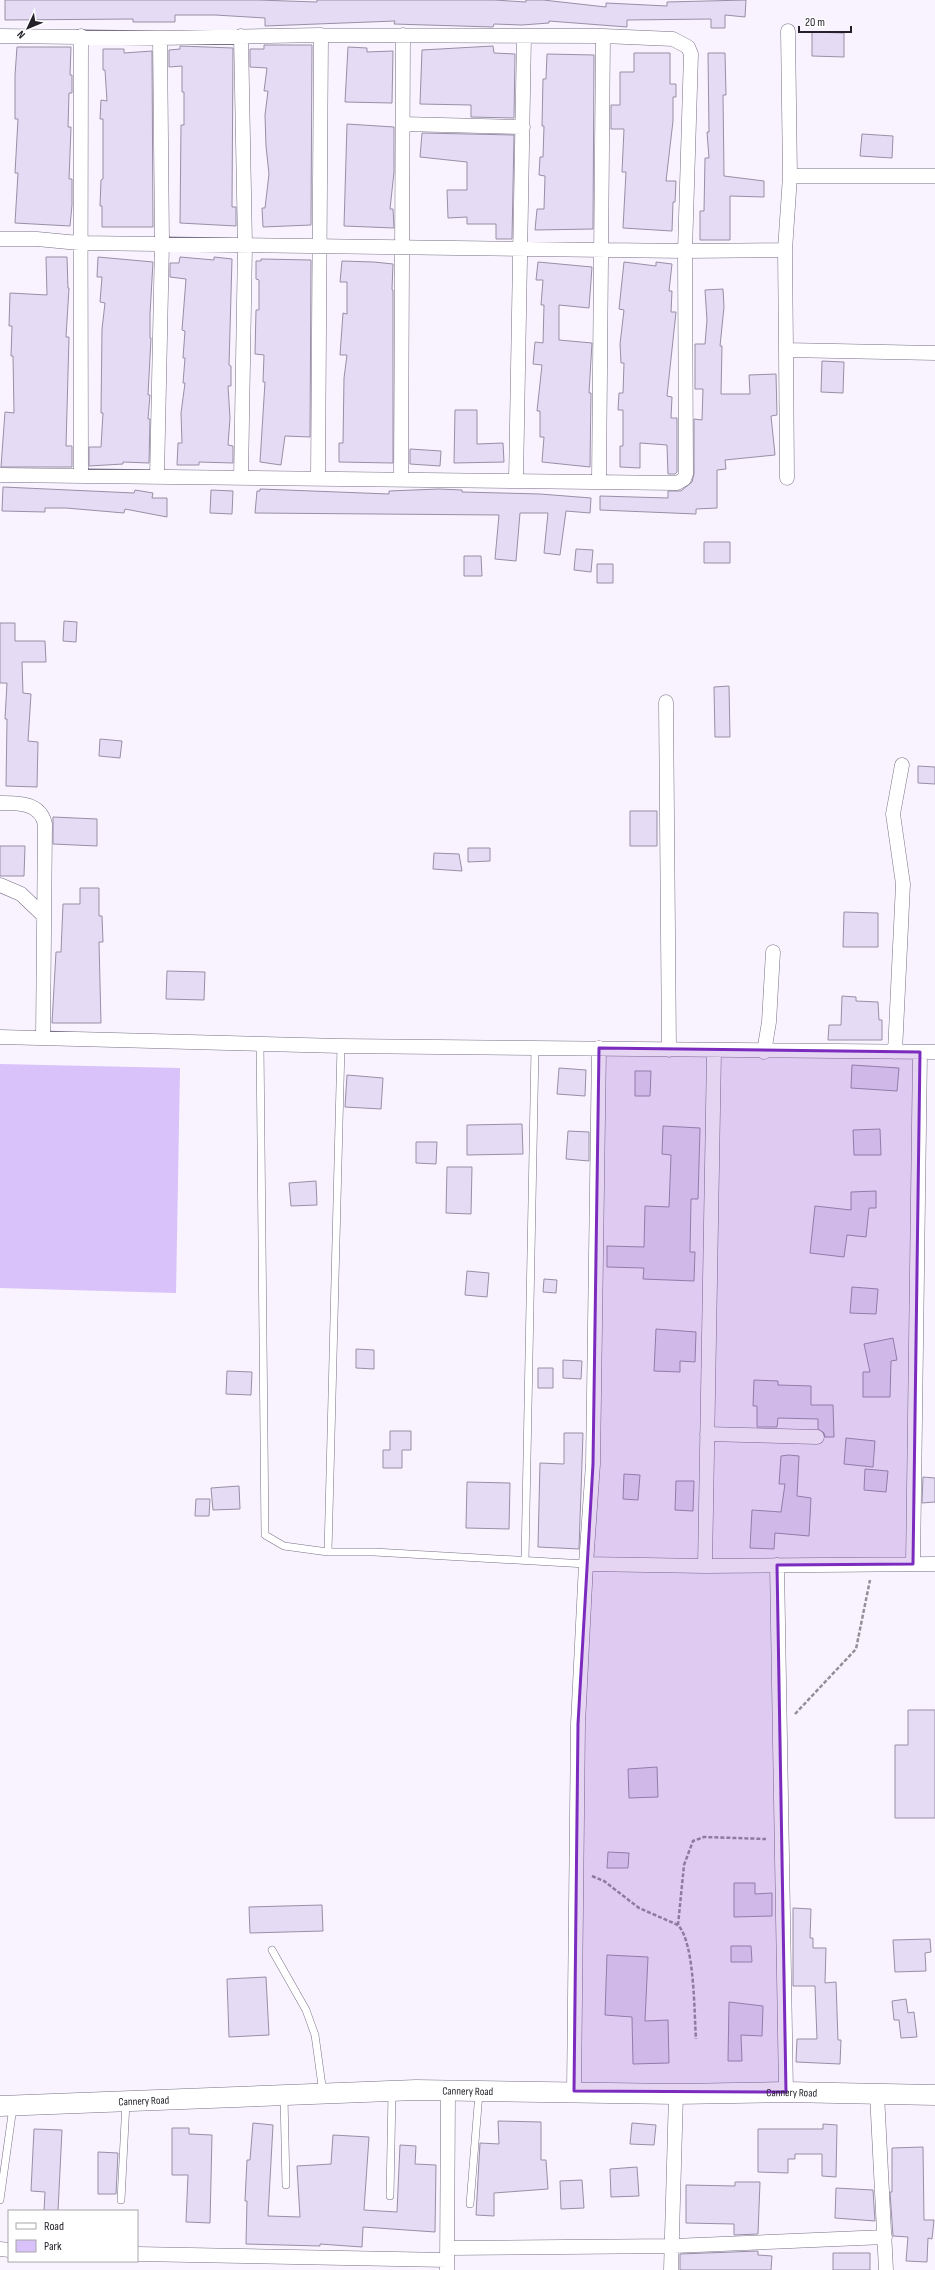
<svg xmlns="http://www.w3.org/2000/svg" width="935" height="2270" viewBox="0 0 935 2270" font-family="'Sofia Sans Condensed',sans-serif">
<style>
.green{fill:#d9c1fa}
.building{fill:#e5dbf4;stroke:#998fa6}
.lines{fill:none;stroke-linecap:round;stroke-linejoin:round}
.service-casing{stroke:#797086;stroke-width:8}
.minor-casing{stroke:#797086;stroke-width:15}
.secondary-casing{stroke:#797086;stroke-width:21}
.path{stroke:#938f99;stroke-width:2.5;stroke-dasharray:4 2;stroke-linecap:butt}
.service{stroke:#fff;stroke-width:7}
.minor{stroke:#fff;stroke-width:14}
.secondary{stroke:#fff;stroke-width:20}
.marked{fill:#7b2cbf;fill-opacity:0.2;stroke:#7b2cbf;stroke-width:3;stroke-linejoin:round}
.labels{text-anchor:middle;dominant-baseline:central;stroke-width:3;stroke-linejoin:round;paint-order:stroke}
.street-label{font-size:11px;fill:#25212a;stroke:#fff}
</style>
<rect width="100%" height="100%" fill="#f8f3fe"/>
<path class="green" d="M0 1064 180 1068 176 1293 0 1288Z"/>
<path class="building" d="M5 0H258L317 2V0H494L526 2V0H543L606 7V3L667 6V2L746 0 745 17 725 15V28H711V19L627 20V27L549 21V23L522 25 494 24 493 27 394 24 395 21 265 26V18L215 15H175V22H133V19L5 20Z
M812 32 844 33V57L812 56Z
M264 45H312L311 225 263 227 262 208H265L269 174 266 146 265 115 268 91H264L267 68 250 67V49H264Z
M180 46 233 48 232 207H236V226L180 223 181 125H184V92H182V66L169 67V50L180 49Z
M493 46 494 53 515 54 514 118 471 117V105L420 104 422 50Z
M17 47H71L70 75H72V93H69L68 127H71L69 179H72V205L70 226 15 223 18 173H15L18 119H15V75Z
M348 47 367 48V52L393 51 392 103 345 102Z
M103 49H124V53L152 51 153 227H102V206H100L101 180 103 179V119H100L101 100 107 101 105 70H103Z
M634 53H670V84H676V97H673V121L666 181H676L675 202H673L672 231 623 228 626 172H622L624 129H611V105H620V72H634Z
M708 53H725L726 95H723L724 176 764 181V197L730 196V240H700V211H704L705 158H709L707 132H709Z
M547 54 594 55 593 229 535 230 537 209H544L545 176 539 175 540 157H543L544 126H542L543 79H546Z
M347 124 394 127V172L390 209H393L394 228 344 226Z
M422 133 514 135 512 239H496V224H467V217L448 218 447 190H467V162L420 157Z
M862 134 893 136 892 158 860 156Z
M46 257H67L68 288H69L66 337H69L66 446H72V467H1L5 412 14 413 13 356H11L12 326H9L10 293 47 295Z
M98 257 153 262 150 314V338H151L148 395H150L148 419H150L149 463 123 462V464L89 466V447H101L103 413H101L102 329 105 303 100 302 102 277H97Z
M180 257 214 260V257L232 259 229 365 231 366V386H228L230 418 228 445 233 446V463L199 462V465H177L178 443H182L181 413 185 383H183L185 358H183L185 331 182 330 186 279 170 277V263H179Z
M261 259 311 260 310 437 285 436 281 465 260 462 265 382H263L264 355 255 354 256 310H259V280L256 279V261H261Z
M342 261 374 262 393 264 392 290H393V463L339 462V443H343L344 378 347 355H340L343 313 347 314V282H340Z
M538 262 592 267 589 308 559 305V340L592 343 589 393H591L590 467 542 462 544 437H540V411H537L542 365 533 364 535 342 543 343 544 305H541L543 280H536Z
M624 262 656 266V262L672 264 669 291H672L671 312H676L667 396 672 397 671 418H677V472L675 474H668L667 445 640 443V468L620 467V446H623V410H618L619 393H623L624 363H621L620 344 624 310 619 309Z
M723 289 724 307 720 346H722L721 394H750L749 375 776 374 777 415 771 416 775 455 725 460 726 469 717 470V508L696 509V514L600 510V496L668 498V491H681L692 482 694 474V419L702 420 703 389H695V344H705L707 320 705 290Z
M822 361 844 362 843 393 821 392Z
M455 410H477V444L503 443 504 462 454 463Z
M410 449 441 451 440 466 410 464Z
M3 487 134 493 135 490 153 493 152 498H167V517L125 509 124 513 66 508H45V512L2 511Z
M260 489 389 494V491L439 489 462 490V492L540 494 591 498 590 513 566 511 560 555 544 553 548 513H520L516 561 495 559 499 515 255 513 257 491H260Z
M211 490 233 491 232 514 210 513Z
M704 542H730V563H704Z
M576 549 593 550 591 572 574 570Z
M464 556H481L482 576H464Z
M597 564H613V583H597Z
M64 621 77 622 76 642 63 641Z
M0 623H15V641H45L46 662H22L23 693 31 694 28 741 38 742 37 787 6 786 7 719H5L7 683H0Z
M729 686 730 737H715L714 687Z
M100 739 122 741 120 758 99 756Z
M918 766 935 767V784L918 783Z
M630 811H657V846H630Z
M53 817 97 819V846L53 844Z
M0 846H25L24 876H0Z
M468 848H490V861L468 862Z
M434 853 459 854 462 871 433 869Z
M80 888H99V916H102L103 942H99L101 1023H52L56 952H61L63 904H80Z
M844 912 878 913V947H843Z
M167 971 205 972 204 1000 166 999Z
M842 996 856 997V1001L878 1002 879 1020H882V1040H828L829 1025H841Z
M852 1065 899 1068 897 1091 851 1088Z
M559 1068 586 1070 585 1096 557 1094Z
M635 1071H651L650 1096H635Z
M347 1075 383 1078 381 1109 345 1107Z
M522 1124 523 1154 467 1155V1125Z
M663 1126 700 1128 698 1199H691L690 1252H695L694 1281 643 1279 644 1268 607 1267V1246L644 1247 645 1206 669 1207 671 1155 662 1154Z
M880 1129 881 1155H854L853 1130Z
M568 1131 589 1132V1161L566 1159Z
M416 1142H437L436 1164 416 1163Z
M447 1167H472L471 1214 446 1213Z
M316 1181 317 1205 291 1206 289 1183Z
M876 1191V1208H869L866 1237 847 1235 844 1257 810 1253 815 1206 851 1210V1192Z
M467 1271 489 1273 487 1297 465 1295Z
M544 1279 557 1280 556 1293 543 1292Z
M852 1287 878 1289 876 1314 850 1313Z
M656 1329 696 1332 695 1362 680 1361V1372L654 1371Z
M893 1338 897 1360 891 1361 890 1397H863V1372H870L864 1344Z
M356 1349 374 1350V1369L356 1368Z
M563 1360 582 1361 581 1379 563 1378Z
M538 1368H553V1388H538Z
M227 1371 252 1372 251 1395 226 1394Z
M754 1380 778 1381V1385L811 1386V1405H833L834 1437H825L824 1433 818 1429V1419L778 1418 777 1427H757V1406H753Z
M390 1431H411V1450H402V1468H383V1450H390Z
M564 1433H583L579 1549 538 1547 540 1463 564 1464Z
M846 1438 875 1441 873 1467 844 1464Z
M789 1455 799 1456 797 1496 811 1498 809 1536 775 1533 774 1549 750 1548 752 1510 781 1512 785 1484H779L781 1456Z
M865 1469 888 1471 886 1492 864 1490Z
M624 1474 640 1475 638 1500 623 1499Z
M923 1477 935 1478V1502L922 1503Z
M676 1481H694L693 1511 675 1510Z
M467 1482 510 1483 509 1529 466 1528Z
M239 1486 240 1509 213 1510 211 1488Z
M196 1499H210L209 1516H195Z
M908 1710H935V1818H895V1745H908Z
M657 1767 658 1797 629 1798 628 1769Z
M608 1852 629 1853 628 1868H607Z
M734 1883H755V1894L772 1893V1916L734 1917Z
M322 1905 323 1931 250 1933 249 1907Z
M793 1908 811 1909 810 1938H813V1948H826L825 1983 836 1982 838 2040H841L840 2064 796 2062 797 2039H817L815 1986H793Z
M930 1939 931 1952 925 1953 926 1971 895 1972 893 1940Z
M731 1946H751L752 1962H731Z
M607 1955 648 1957 645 2021 668 2020 669 2063 633 2064 632 2017 605 2015Z
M266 1977 269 2035 229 2037 227 1979Z
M906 1999 908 2013 914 2012 917 2037 901 2038 899 2020H894L892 2001Z
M729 2002 763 2006 762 2036 741 2035 742 2061H728Z
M498 2121 541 2122V2160H546L548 2189 494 2193V2216L476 2215 480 2143 499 2144Z
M253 2123 273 2125 268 2216 300 2217 297 2166 331 2164 333 2135 369 2137 364 2210 397 2212 400 2145 416 2146 415 2164 436 2165 435 2232 363 2227 362 2247 320 2244V2246L246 2244 247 2201H245L247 2160H250Z
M632 2123 656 2125 654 2145 630 2144Z
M823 2124 837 2125 836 2177 822 2176V2154H795V2159H788V2173L758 2172V2129H823Z
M172 2128H189V2134L212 2135 210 2223 186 2222 188 2175H172Z
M34 2129 62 2130 58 2211H44L45 2192 31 2191Z
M923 2147 924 2220H934L932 2239 928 2238 927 2262 906 2261 908 2237 893 2236 890 2192H892V2148Z
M98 2152 118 2153 116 2194H98Z
M637 2167 639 2196 611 2197 610 2169Z
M582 2180 584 2208 561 2209 560 2181Z
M735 2182H760L758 2234 734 2235V2224L686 2223V2185L735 2186Z
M836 2188 873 2190 875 2221 835 2218Z
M758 2251V2255L772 2256 771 2270H680V2254Z
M833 2253H870V2270H833Z"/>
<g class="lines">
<defs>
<path id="service" d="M260 1044 265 1535 284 1546 328 1552
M341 1046 328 1552H374L586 1564
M525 1561 535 1048
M272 1950 306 2010 315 2035 323 2093
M284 2097 286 2185
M390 2196 392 2092
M0 2200 13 2107
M121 2200 126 2102
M470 2204 479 2093"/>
<path id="minor" d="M788 31 790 176
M0 36 160 38 321 35 603 36 673 39 688 47 691 54 685 251 686 474 684 479 677 483 0 475
M81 36C81 183 80 329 81 476
M403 124 523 127
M0 239H37L79 243 685 251 785 250 790 176H935
M785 250 786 350 935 353
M786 350 787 478
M157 477 162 243 160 38
M241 478 245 245 241 36
M318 478 321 35
M401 479 403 35
M516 480 524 36
M599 481 603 36
M666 702 669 1050
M0 803C18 803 40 802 45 824L43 1038
M0 885 21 894 43 915
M0 1037 341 1046 935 1052
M764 1052 769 1022 773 952
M895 1052 903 884 893 814 902 765
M707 1434 817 1437
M586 1564 593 1464 599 1048
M913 1564 920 1052
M777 1565 786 2092
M705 1566 714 1052
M574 2091 578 1724 586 1564 705 1566 935 1564
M877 2094 886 2270
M447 2248 673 2246 885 2237
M0 2249 9 2250
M137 2254 447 2260
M447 2270 448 2090
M671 2270 676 2094"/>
<g id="secondary">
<path id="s1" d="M0 2106 416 2090 676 2094 786 2092 935 2095"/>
</g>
</defs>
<use href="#service" class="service-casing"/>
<use href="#minor" class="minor-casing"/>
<use href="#secondary" class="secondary-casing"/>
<path class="path" d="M795 1714 856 1649 870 1580
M592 1876 604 1881 639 1908 678 1925C695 1943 694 2013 696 2039
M678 1925 684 1865 693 1841 704 1837 766 1839"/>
<use href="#service" class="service"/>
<use href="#minor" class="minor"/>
<use href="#secondary" class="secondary"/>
</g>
<path class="marked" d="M599 1048 920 1052 913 1564 777 1565 786 2092 574 2091 578 1724 593 1464Z"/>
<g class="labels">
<g class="street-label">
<text stroke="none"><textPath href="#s1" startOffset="468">Cannery Road</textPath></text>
<text stroke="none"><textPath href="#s1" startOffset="792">Cannery Road</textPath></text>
<text stroke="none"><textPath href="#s1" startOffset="144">Cannery Road</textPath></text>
</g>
</g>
<rect x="8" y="2210" width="130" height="52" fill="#ffffff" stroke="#a8a6aa"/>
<rect x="16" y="2223" width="20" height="6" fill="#ffffff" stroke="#a8a6aa"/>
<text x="44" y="2230" font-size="12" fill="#25212a">Road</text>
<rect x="16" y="2240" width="20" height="12" fill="#d9c1fa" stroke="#a8a6aa"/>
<text x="44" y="2250" font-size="12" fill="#25212a">Park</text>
<g transform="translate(28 28) rotate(226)" stroke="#ffffff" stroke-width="3" paint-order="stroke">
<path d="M0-3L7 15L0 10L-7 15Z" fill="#25212a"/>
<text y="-6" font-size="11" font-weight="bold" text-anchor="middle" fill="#25212a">N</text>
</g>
<path d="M799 26v6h52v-6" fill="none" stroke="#25212a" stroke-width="2"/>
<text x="805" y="26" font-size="12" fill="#25212a" stroke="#ffffff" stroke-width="3" paint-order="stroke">20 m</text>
</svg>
